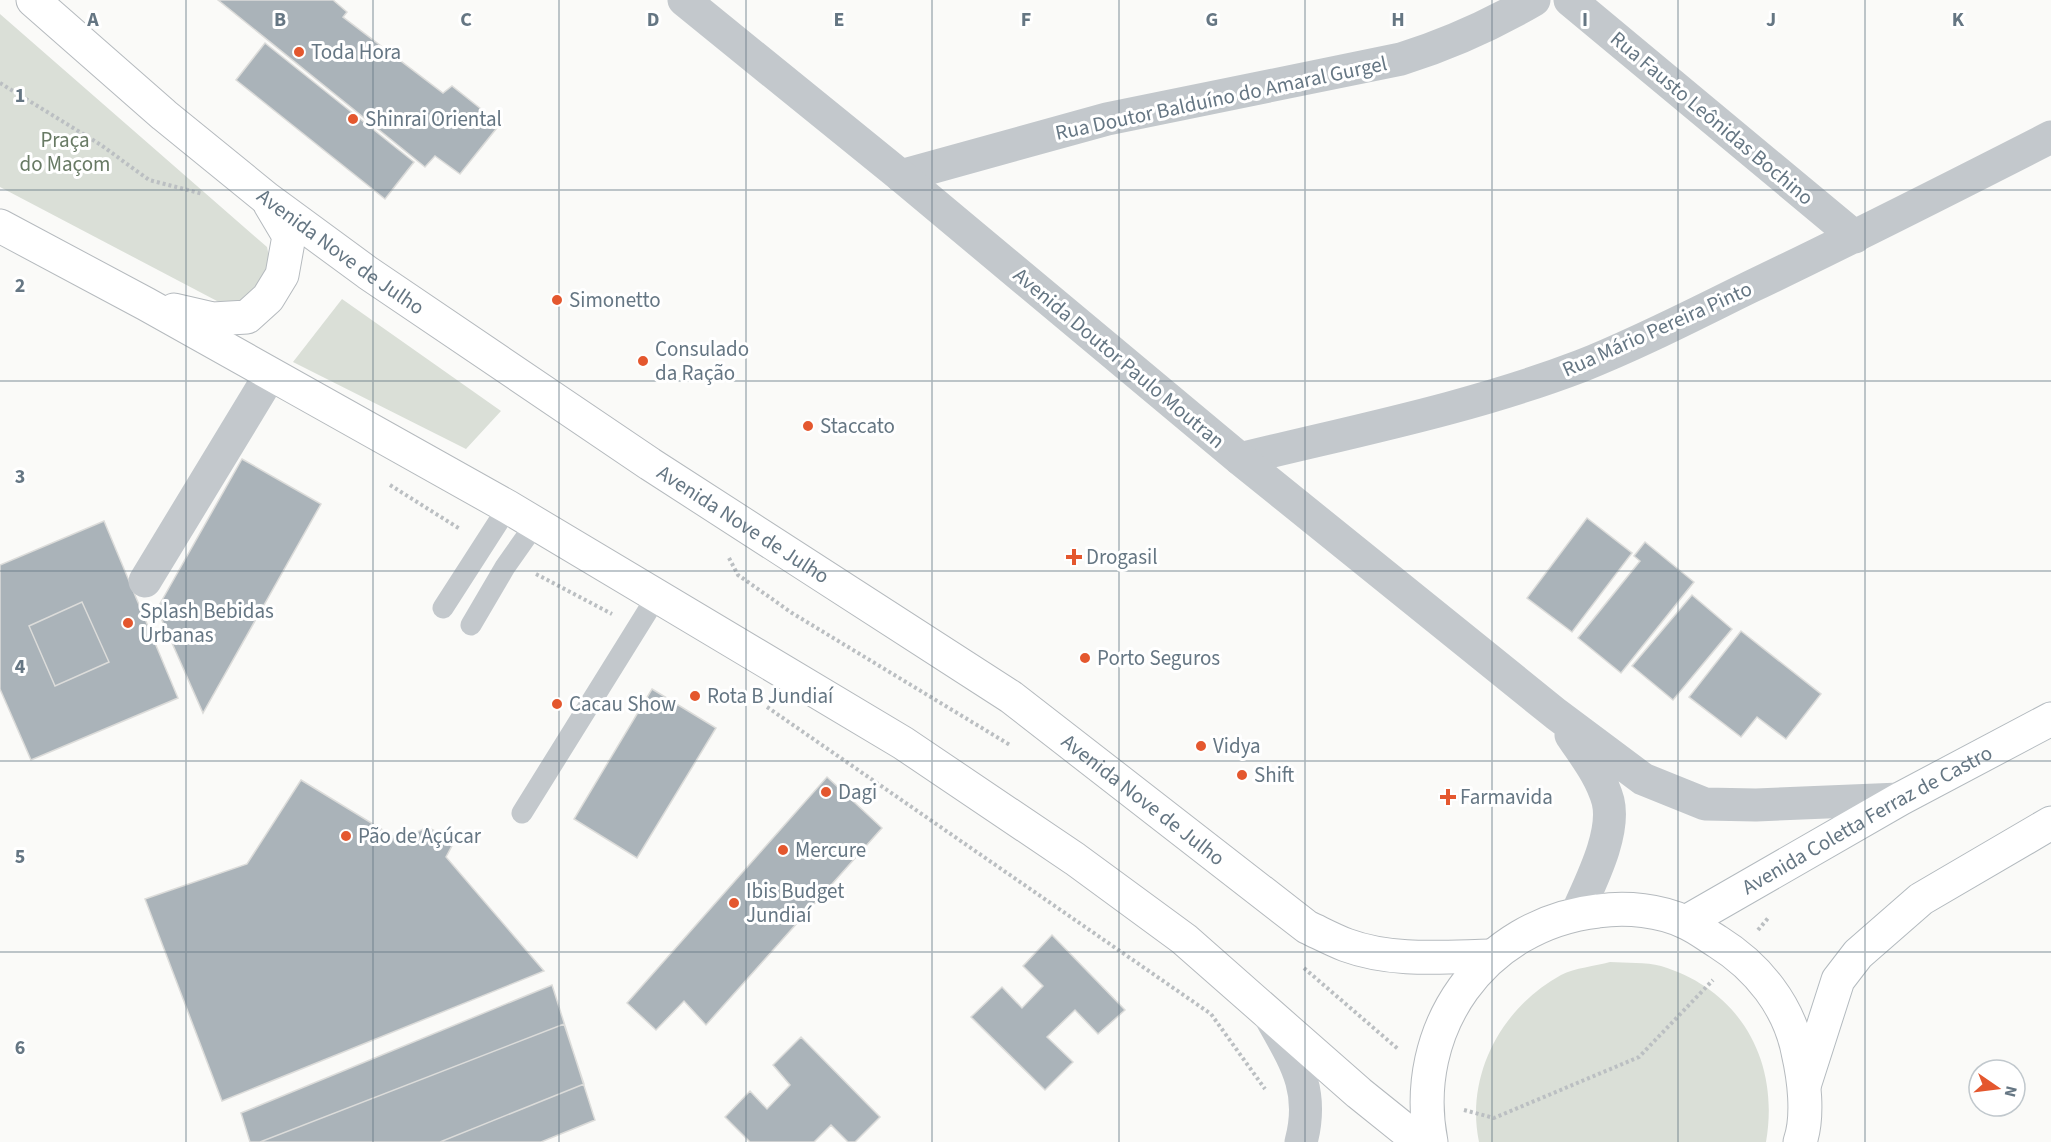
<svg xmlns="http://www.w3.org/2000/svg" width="2051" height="1142" viewBox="0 0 2051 1142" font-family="'Source Sans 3',sans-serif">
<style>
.green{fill:#dadfd7}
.building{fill:#aab3b9;stroke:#dcdcda;stroke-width:1.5}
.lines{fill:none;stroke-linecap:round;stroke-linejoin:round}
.secondary-casing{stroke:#b3babf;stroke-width:35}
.primary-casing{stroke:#b5babe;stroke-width:35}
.path{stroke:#bbbfc2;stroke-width:4;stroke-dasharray:3 3;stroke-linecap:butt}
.service{stroke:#c3c8cc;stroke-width:21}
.minor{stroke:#c3c8cc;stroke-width:33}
.tertiary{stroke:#c3c8cc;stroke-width:33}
.secondary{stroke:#fff;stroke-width:33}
.primary{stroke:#fff;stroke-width:33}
.grid{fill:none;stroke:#657683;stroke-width:1.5;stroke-opacity:0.55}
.poi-dot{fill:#e4572e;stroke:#fff;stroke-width:2}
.labels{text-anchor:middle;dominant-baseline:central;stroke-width:6;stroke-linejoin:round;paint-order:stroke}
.poi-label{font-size:21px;fill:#657683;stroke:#fff;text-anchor:start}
.street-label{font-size:21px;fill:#657683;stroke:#fff}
.park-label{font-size:21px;fill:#687a64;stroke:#fff}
.grid-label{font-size:20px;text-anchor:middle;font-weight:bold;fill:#657683;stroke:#fff;stroke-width:6;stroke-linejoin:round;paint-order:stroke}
</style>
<rect width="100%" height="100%" fill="#fafaf8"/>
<path class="green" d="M0 14 267 247C276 286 264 288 236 311L0 187Z
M342 299 501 411 466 449 293 362Z
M1610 962C1626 963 1646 962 1661 966 1741 990 1780 1062 1766 1142H1479C1465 1075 1502 1007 1561 975 1575 968 1595 966 1610 962Z"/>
<path class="building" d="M218 0H333L347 12 343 17 443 93 452 86 500 124 460 174 435 156 425 167Z
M265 43 414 162 385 199 236 80Z
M242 459 321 504 203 713 157 609Z
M1587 518 1632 553 1572 632 1527 598Z
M104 521 178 698 31 760 0 689V565Z
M1645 542 1694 582 1621 673 1578 638 1640 561 1634 556Z
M1692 595 1732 629 1673 700 1632 666Z
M82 602 109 662 55 686 29 626Z
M1741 631 1821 694 1786 739 1757 717 1741 737 1689 697Z
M652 689 716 728 637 858 574 819Z
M827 777 882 828 706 1025 684 1001 656 1030 627 1003Z
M301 780 399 840 428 827 454 842 446 857 544 971 222 1101 145 899 247 864Z
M1052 935 1125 1010 1098 1034 1075 1010 1047 1037 1073 1062 1045 1090 971 1017 1002 987 1022 1008 1043 986 1023 966Z
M552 985 595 1120 541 1142H250L241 1113Z
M564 1024 584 1084 440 1142H260Z
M801 1037 880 1117 855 1142H848L831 1125 814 1142H750L725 1117 750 1091 767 1109 790 1085 773 1065Z"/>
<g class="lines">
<defs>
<g id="secondary">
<path id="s1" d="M1686 922 1900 799 2051 719"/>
<path d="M1805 1083 1838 980 1858 954 1921 899 2051 823"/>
</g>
<g id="primary">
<path id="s2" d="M33 0 164 115 266 198 368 273 650 464 1011 697 1307 927C1320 933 1333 940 1346 945 1392 962 1443 957 1490 956"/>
<path d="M0 226 146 304 508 507 903 743 1075 859 1184 939 1359 1093 1420 1142"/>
<path d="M174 310 213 319 247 317 268 298 282 275 289 236 270 204"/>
<path d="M1431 1142C1409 1029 1483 924 1598 911 1626 907 1661 910 1687 923 1698 928 1708 936 1718 942 1758 967 1789 1006 1798 1052 1804 1078 1809 1116 1800 1142"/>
</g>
</defs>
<use href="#secondary" class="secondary-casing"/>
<use href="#primary" class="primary-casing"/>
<path class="path" d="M0 83 101 145 149 180 203 194
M390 485 460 529
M729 558 738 575 792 613 1010 745
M536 574 612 614
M767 707 1211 1014 1265 1089
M1758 930 1769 917
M1304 968 1398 1049
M1464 1110 1494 1118 1639 1057 1713 980"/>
<path class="service" d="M443 608 508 507
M471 625 505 567 536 523
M522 813 657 596"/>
<path class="minor" d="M1570 0 1855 237
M901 176 1107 119 1401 59C1449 44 1491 25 1534 0
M1240 459C1354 431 1471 408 1581 366 1639 343 1695 314 1750 287 1851 239 1951 188 2051 137
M145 581 270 375"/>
<path class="tertiary" d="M684 0 901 176 1240 459 1556 714 1643 779 1705 804 1756 805 1900 799
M1571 735C1585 756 1601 776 1608 801 1616 834 1590 883 1577 913
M1271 1018C1295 1061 1315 1090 1301 1142"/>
<use href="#secondary" class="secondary"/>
<use href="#primary" class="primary"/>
</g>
<path class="grid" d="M186 0V1142M373 0V1142M559 0V1142M746 0V1142M932 0V1142M1119 0V1142M1305 0V1142M1492 0V1142M1678 0V1142M1865 0V1142M0 190H2051M0 381H2051M0 571H2051M0 761H2051M0 952H2051"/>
<g class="poi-dot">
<circle cx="299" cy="52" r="6"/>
<circle cx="353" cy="119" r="6"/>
<circle cx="557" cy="300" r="6"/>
<circle cx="643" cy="361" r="6"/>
<circle cx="808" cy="426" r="6"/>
<path d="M1071 548h6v6h6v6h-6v6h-6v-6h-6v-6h6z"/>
<circle cx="128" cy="623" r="6"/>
<circle cx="1085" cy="658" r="6"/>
<circle cx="695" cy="696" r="6"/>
<circle cx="557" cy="704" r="6"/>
<circle cx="1201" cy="746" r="6"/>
<circle cx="1242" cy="775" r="6"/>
<circle cx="826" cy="792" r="6"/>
<path d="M1445 788h6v6h6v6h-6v6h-6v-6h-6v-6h6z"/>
<circle cx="346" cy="836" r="6"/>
<circle cx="783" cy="850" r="6"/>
<circle cx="734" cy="903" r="6"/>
</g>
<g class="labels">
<g class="poi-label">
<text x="311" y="52">Toda Hora</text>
<text x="365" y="119">Shinrai Oriental</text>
<text x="569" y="300">Simonetto</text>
<text x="655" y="349">Consulado<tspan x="655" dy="24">da Ração</tspan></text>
<text x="820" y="426">Staccato</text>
<text x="1086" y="557">Drogasil</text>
<text x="140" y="611">Splash Bebidas<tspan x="140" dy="24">Urbanas</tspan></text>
<text x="1097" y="658">Porto Seguros</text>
<text x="707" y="696">Rota B Jundiaí</text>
<text x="569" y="704">Cacau Show</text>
<text x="1213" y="746">Vidya</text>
<text x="1254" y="775">Shift</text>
<text x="838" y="792">Dagi</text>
<text x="1460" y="797">Farmavida</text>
<text x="358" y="836">Pão de Açúcar</text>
<text x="795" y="850">Mercure</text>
<text x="746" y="891">Ibis Budget<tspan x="746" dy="24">Jundiaí</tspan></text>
</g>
<g class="street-label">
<text transform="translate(1221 98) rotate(-12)">Rua Doutor Balduíno do Amaral Gurgel</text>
<text transform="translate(1712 118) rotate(40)">Rua Fausto Leônidas Bochino</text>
<text stroke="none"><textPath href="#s2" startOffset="398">Avenida Nove de Julho</textPath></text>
<text transform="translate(1657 329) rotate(-24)">Rua Mário Pereira Pinto</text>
<text transform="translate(1119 358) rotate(40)">Avenida Doutor Paulo Moutran</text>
<text stroke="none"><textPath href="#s2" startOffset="884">Avenida Nove de Julho</textPath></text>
<text stroke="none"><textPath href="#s2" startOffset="1370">Avenida Nove de Julho</textPath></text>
<text stroke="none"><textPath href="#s1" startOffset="208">Avenida Coletta Ferraz de Castro</textPath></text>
</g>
<g class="park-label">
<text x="65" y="140">Praça<tspan x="65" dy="24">do Maçom</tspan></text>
</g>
</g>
<g class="grid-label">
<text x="93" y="26">A</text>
<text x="280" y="26">B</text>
<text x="466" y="26">C</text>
<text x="653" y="26">D</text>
<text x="839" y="26">E</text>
<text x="1026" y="26">F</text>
<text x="1212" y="26">G</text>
<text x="1398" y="26">H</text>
<text x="1585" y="26">I</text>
<text x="1771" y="26">J</text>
<text x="1958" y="26">K</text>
<text x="20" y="102">1</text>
<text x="20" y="292">2</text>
<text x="20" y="483">3</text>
<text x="20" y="673">4</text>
<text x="20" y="863">5</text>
<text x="20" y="1054">6</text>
</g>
<g transform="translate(1997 1088) rotate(104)"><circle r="28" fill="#ffffff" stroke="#c1c8cd" stroke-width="1.5"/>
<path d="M0-4.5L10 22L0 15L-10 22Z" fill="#e4572e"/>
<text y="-9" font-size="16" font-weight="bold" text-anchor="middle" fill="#657683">N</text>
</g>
</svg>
